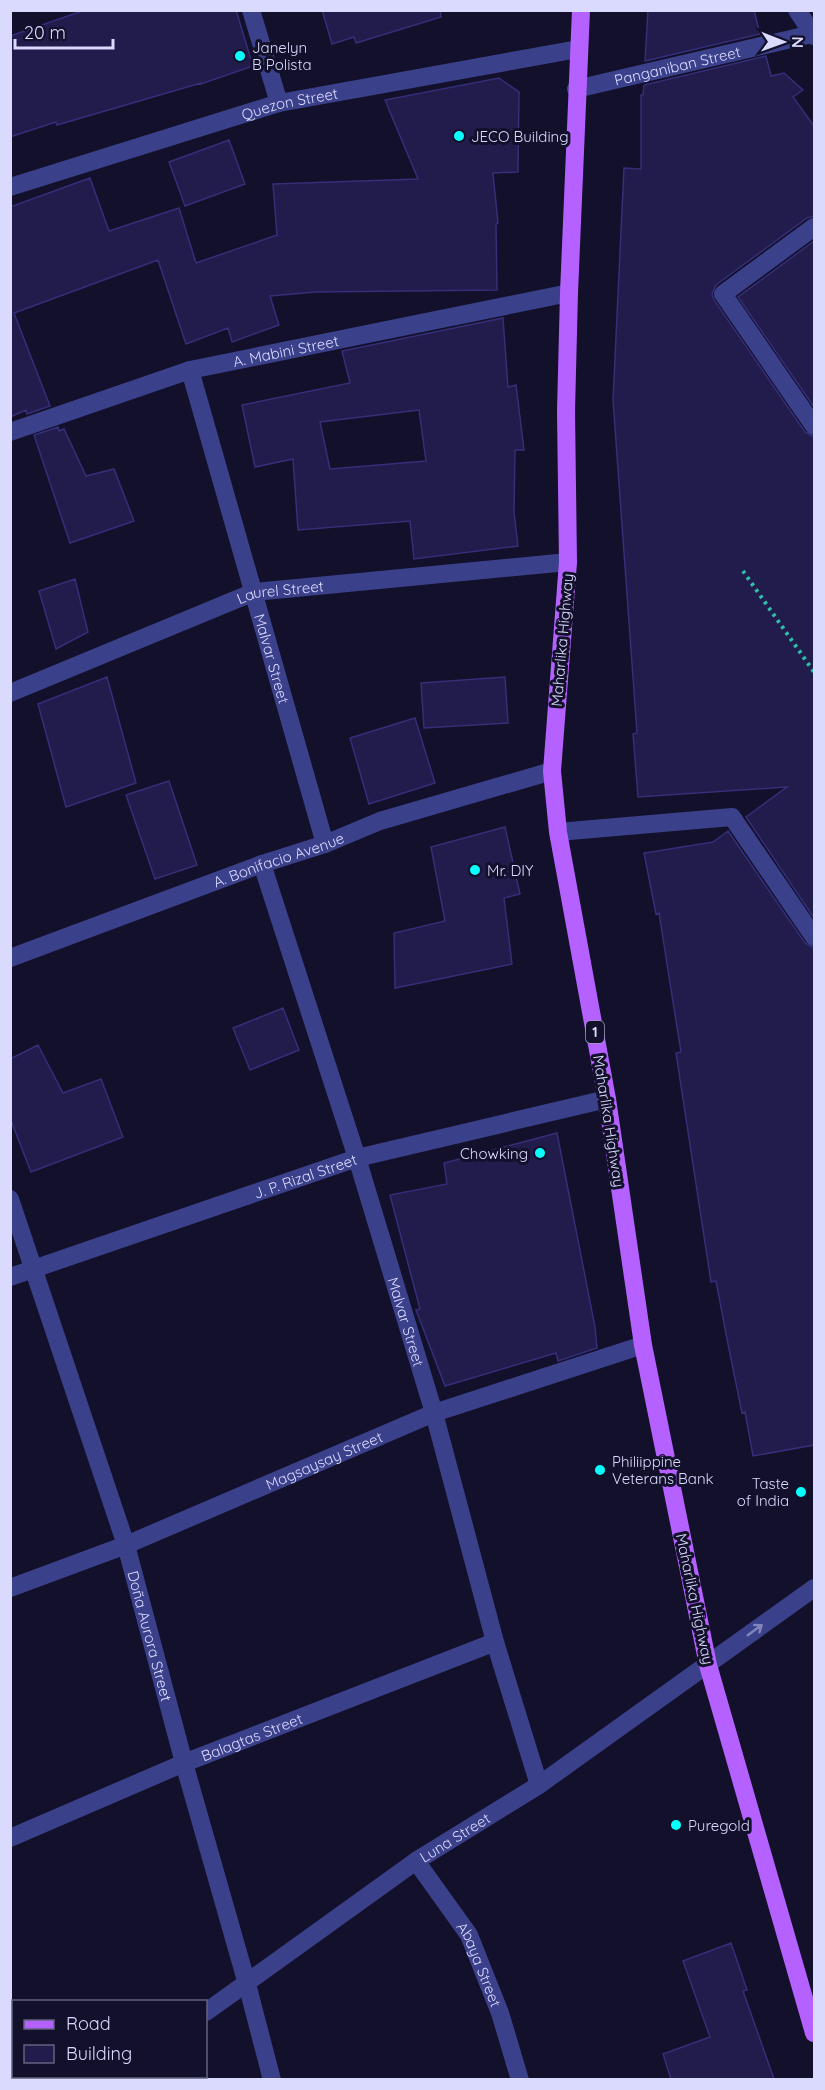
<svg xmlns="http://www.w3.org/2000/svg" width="825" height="2090" viewBox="0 0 825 2090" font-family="Quicksand,sans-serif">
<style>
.building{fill:#211c4c;stroke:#352e78;stroke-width:1.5;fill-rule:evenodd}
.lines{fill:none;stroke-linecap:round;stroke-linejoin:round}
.path{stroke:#2fbea7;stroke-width:4;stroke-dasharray:3 4.5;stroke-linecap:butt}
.minor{stroke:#3b408a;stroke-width:18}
.major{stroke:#b461ff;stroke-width:18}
.oneway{stroke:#8385bf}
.poi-dot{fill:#06ffff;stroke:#12102a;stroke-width:2}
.labels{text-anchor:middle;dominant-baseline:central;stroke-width:6;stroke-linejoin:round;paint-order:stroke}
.shield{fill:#12102a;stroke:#9e9dbf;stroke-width:1.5}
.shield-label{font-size:14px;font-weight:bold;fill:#dadaff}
.poi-label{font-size:15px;fill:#dadaff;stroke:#12102a;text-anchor:start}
.street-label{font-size:15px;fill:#dadaff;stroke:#12102a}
</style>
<rect width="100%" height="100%" fill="#12102a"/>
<path class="building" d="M85 10H236L253 66 201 84V83L57 125 56 122 10 137V36Z
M322 10H440L441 17 356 43 354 37 332 44Z
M648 10H754L760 34 645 61Z
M766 56 771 76 784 73 803 90 793 97 814 126V216L807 218 716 285 712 294 714 300 805 432 814 437V918L746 817 787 787 638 797 633 734 637 733 613 400 624 168 641 169V95H643L644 85Z
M499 78 519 92 518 172 493 173 498 223 496 224 497 290 316 292 270 296 279 325 232 342 228 328 186 344 158 260 14 313 50 406 27 414 26 410 10 417V207L90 178 109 231 179 208 196 263 277 235 273 184 418 179 385 100Z
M229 140 245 184 185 206 169 162Z
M814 241V407L738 297Z
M503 318 508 387 516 385 524 450H515L514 512 518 546 414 559 410 521 298 530 293 459 255 467 242 405 350 383 342 351ZM419 410 426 461 330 469 320 422Z
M58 427 59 431 64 429 86 476 114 469 134 521 70 543 34 435Z
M75 579 88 632 56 649 39 591Z
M107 677 136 783 66 807 38 704Z
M505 677 508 723 424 728 421 683Z
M415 718 435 783 369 804 350 738Z
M169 781 197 865 155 879 126 795Z
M505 827 520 894 504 898 512 964 395 988 394 933 445 921 431 847Z
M728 831 805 943 814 948V1445L753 1456 745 1412 742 1413 728 1344 716 1281 711 1282 676 1053 681 1052 670 983 659 913 656 914 644 853 713 842Z
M283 1008 299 1050 250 1070 233 1028Z
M38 1045 63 1093 101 1079 123 1137 31 1172 10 1118V1059Z
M557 1133 595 1327 597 1348 558 1361 556 1353 445 1386 416 1310 420 1309 390 1195 447 1184 444 1163Z
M731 1943 747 1990 743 1991 774 2079H671L663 2054 710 2037 683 1961Z"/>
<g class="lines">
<path class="path" d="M743 571 814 672"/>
<g class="minor">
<path d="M251 10 279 103"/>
<path d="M797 10 814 36"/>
<path id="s1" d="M576 89 812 34"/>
<path id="s2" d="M10 187 279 103 578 49"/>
<path d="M814 227 723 294 814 426"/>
<path id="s3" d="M190 370 325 844"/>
<path id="s4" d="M10 432 190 370 569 293"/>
<path id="s5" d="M10 693 254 592 568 562"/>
<path d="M558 832 732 817 814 937"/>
<path id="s6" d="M262 864 357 1158 434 1413 495 1642 539 1785"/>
<path id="s7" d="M10 958 262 864 325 844 380 821 552 771"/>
<path id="s8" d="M10 1199 126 1545 184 1763 247 1984 272 2080"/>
<path id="s9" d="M10 1277 357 1158 607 1099"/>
<path id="s10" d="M10 1588 126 1545 434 1413 643 1345"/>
<path id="s11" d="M10 1838 184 1763 495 1642"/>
<path id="s12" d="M416 1861 469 1935 500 2013 520 2080"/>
<path id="s13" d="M206 2012 416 1861 539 1785 814 1588"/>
<path d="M108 2080 112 2076"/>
</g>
<path class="major" d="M581 10 569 293 566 411 568 562 552 771 558 832 607 1099 643 1345 708 1665 814 2033"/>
</g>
<defs><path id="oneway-shaft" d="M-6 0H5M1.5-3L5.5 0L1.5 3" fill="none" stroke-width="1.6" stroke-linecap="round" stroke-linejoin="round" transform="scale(1.5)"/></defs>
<use class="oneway" href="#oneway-shaft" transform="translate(755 1630) rotate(-36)"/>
<g class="poi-dot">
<circle cx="240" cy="56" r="6"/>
<circle cx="459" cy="136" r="6"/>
<circle cx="475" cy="870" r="6"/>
<circle cx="540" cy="1153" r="6"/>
<circle cx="600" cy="1470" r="6"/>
<circle cx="801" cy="1492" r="6"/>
<circle cx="676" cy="1825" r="6"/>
</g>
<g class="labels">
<rect class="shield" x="586" y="1021" width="18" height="22" rx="4.5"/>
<g class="shield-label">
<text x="595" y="1032">1</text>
</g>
<g class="poi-label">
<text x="252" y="47">Janelyn<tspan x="252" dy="17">B Polista</tspan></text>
<text x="471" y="136">JECO Building</text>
<text x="487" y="870">Mr. DIY</text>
<text x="528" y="1153" text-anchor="end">Chowking</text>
<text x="612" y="1461">Philiippine<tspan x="612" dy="17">Veterans Bank</tspan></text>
<text x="789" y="1483" text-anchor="end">Taste<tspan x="789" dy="17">of India</tspan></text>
<text x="688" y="1825">Puregold</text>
</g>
<g class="street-label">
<text stroke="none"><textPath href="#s1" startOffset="104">Panganiban Street</textPath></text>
<text stroke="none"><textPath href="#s2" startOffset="292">Quezon Street</textPath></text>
<text stroke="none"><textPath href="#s4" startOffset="288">A. Mabini Street</textPath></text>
<text stroke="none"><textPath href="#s5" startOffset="290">Laurel Street</textPath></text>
<text transform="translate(562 640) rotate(-85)">Maharlika Highway</text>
<text stroke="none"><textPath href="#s3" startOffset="300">Malvar Street</textPath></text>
<text stroke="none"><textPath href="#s7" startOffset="286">A. Bonifacio Avenue</textPath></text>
<text transform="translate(609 1121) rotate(81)">Maharlika Highway</text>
<text stroke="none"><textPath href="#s9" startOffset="312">J. P. Rizal Street</textPath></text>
<text stroke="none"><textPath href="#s6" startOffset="480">Malvar Street</textPath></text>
<text stroke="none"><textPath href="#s10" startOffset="339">Magsaysay Street</textPath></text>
<text transform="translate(695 1599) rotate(78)">Maharlika Highway</text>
<text stroke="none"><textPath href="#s8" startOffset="459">Doña Aurora Street</textPath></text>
<text stroke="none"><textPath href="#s11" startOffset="262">Balagtas Street</textPath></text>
<text stroke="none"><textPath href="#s13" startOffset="304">Luna Street</textPath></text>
<text stroke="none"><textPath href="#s12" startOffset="122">Abaya Street</textPath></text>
</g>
</g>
<rect width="825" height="2090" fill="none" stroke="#dadaff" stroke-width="24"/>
<rect x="12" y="2000" width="195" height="78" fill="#12102a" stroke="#62617f" stroke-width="1.5"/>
<rect x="24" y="2020" width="30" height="9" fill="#b461ff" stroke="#62617f" stroke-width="1.5"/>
<text x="66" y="2030" font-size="18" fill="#dadaff">Road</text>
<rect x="24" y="2045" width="30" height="18" fill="#211c4c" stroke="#62617f" stroke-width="1.5"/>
<text x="66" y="2060" font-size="18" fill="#dadaff">Building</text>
<g transform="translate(783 42) rotate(91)" stroke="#12102a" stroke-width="4.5" paint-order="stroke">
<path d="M0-4.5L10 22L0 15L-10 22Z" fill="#dadaff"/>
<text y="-9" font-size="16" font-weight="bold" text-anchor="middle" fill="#dadaff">N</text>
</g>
<path d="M15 39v9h98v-9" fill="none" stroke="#dadaff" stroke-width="3"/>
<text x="24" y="39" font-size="18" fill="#dadaff" stroke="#12102a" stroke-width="4.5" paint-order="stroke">20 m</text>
</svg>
